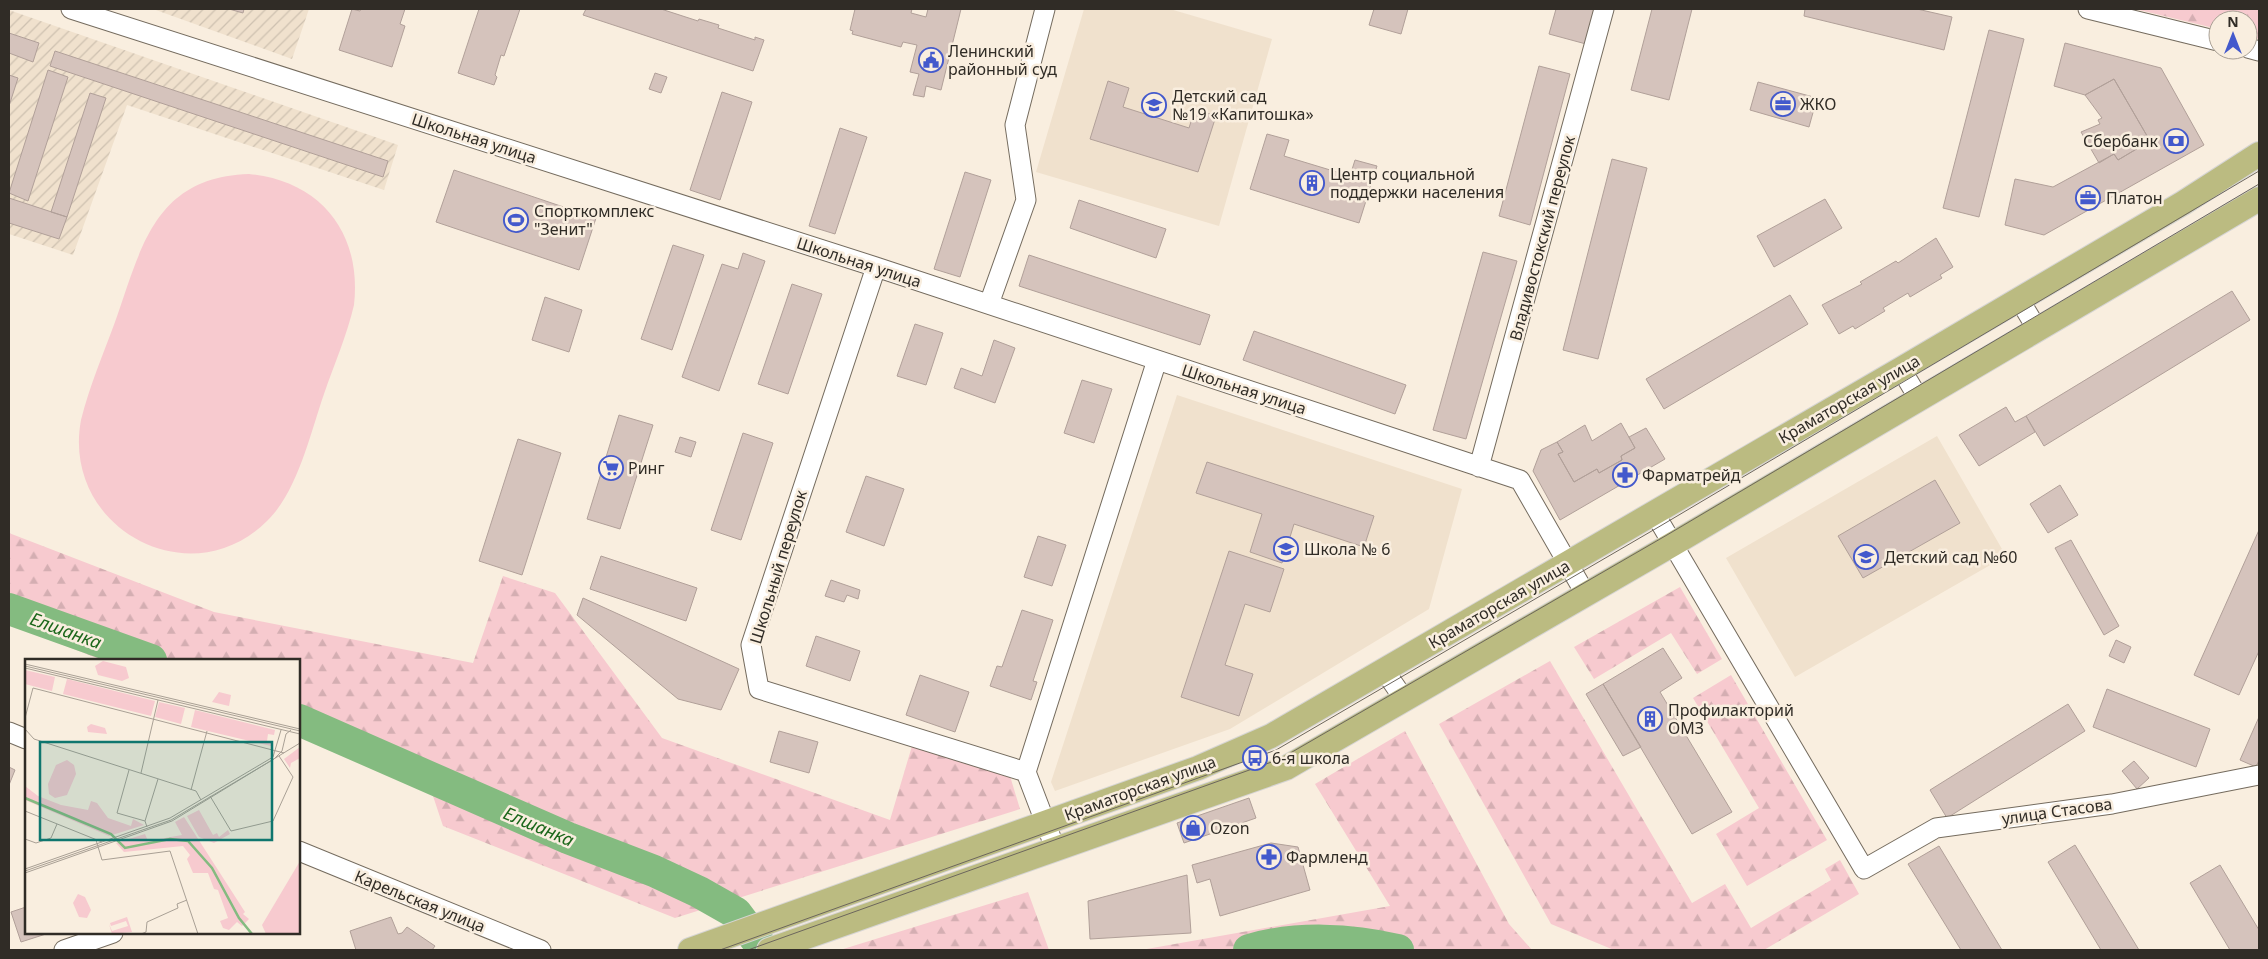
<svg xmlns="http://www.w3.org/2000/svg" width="2268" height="959" viewBox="0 0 2268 959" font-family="'Noto Sans',sans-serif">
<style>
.built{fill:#f0e1cd}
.industrial{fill:url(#industrial-furrows)}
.forest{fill:url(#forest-firs)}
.pitch{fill:#f7cacf}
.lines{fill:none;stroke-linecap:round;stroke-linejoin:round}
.river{stroke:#84bb80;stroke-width:32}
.building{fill:#d5c3bc;stroke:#b1a099}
.minor-casing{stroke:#746b5e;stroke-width:21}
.major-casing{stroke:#d6d5d4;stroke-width:26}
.minor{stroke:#fff;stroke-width:19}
.major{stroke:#bbbb81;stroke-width:24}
.tram{stroke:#6c665d;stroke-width:1}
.labels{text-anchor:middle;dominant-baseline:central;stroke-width:5;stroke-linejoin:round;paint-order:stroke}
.poi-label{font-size:16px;fill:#302c26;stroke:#f9eedf;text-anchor:start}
.street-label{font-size:16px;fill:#302c26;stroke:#f9eedf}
.water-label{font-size:18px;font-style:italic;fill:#1c671b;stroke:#f9eedf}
.inset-river{fill:none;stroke:#84bb80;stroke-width:2.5}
.inset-road{fill:none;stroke:#a9a095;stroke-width:1}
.view{fill:#0f766e;fill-opacity:0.15;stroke:#0f766e;stroke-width:2.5}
.inset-edge{fill:none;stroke:#302c26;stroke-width:2.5}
</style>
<defs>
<pattern id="industrial-furrows" width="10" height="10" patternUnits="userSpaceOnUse" patternTransform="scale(1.25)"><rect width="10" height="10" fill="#f0e1cd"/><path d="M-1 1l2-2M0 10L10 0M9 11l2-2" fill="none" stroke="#cec1b0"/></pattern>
<pattern id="forest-firs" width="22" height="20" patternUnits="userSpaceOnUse" patternTransform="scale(1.25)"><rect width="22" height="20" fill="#f7cacf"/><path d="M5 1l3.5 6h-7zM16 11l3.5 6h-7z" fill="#d4aeb2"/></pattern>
</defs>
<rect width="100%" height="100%" fill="#f9eedf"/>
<path class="built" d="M1084 9H1170L1272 39 1219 226 1036 172Z
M1177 395 1462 489 1429 609 1230 729 1055 791 1051 782Z
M1937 436 2006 556 1795 677 1726 558Z"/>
<path class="industrial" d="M153 9H309L292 59Z
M9 10 398 145 384 190 127 105 73 255 9 234Z"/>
<path class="forest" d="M2135 9H2259V39L2248 36V20H2218V29Z
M9 533 214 612 473 663 503 576 555 593 662 738 890 820 912 746 1010 776 1020 809 675 918 443 826 430 787 299 736V660H102L9 624Z
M1680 587 1722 659 1697 674 1671 633 1594 679 1574 647Z
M1550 661 1692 903 1725 884 1751 928 1831 880 1825 869 1840 860 1859 894 1764 950H1614L1551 924 1439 724Z
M1731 675 1827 840 1747 886 1716 834 1759 808 1693 698Z
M1405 731 1509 924 1532 950H1141L1390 906 1315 784Z
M1028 892 1049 950H840Z"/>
<path class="pitch" d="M249 174C321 181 362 233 354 305 347 335 334 365 324 394 310 434 298 491 267 521 189 598 61 527 81 420 89 387 103 355 115 322 141 249 154 177 249 174Z"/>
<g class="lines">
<path class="river" d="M9 609 151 660
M299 720 568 838 654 871 699 892 736 913 764 950
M1249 950C1296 936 1351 939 1398 950"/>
</g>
<path class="building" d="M229 9H244L243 13Z
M352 9 360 11 361 9H405L400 24 405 26 392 67 339 50Z
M479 9H520L504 56 501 55 495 75 497 77 494 85 458 73Z
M586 9H661L698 21 699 19 719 25 718 28 755 40V37L764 40 753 71 583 15Z
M855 9H912L911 13 926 17 928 9H961L941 90 926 86 924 97 913 95 919 74 910 72 917 45 903 42 901 47 852 34 853 31 850 30Z
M1374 9H1408L1401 34 1369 25Z
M1556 9H1595L1586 44 1549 34Z
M1652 9H1692L1669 100 1631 90Z
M1805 9H1917L1952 17 1944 50 1804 16Z
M1989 30 2024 39 1979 217 1943 208Z
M9 33 39 43 33 62 9 53Z
M2065 43 2161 68 2204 145 2044 235 2005 225 2015 179 2053 187 2114 154 2118 160 2150 141 2114 79 2085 95 2054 86Z
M55 51 388 161 383 177 50 66Z
M1539 66 1570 74 1530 225 1499 216Z
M48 70 68 77 28 201 9 193Z
M655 73 667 77 661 93 649 89Z
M9 75 18 78 9 106Z
M2114 79 2150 141 2118 160 2114 154 2099 163 2081 132 2100 124 2098 120 2102 118 2085 95Z
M1108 81 1129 88 1123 107 1189 128 1195 109 1216 116 1198 172 1090 139Z
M1758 82 1817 98 1809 127 1750 110Z
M722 92 752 102 720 200 690 190Z
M90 93 106 98 67 217 51 212Z
M840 128 867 137 835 234 809 226Z
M1267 134 1289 140 1284 156 1350 176 1355 160 1377 166 1359 223 1250 189Z
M1612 159 1647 168 1598 359 1563 350Z
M454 170 596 218 579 270 436 222Z
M965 172 991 180 960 277 934 269Z
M9 198 67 217 59 239 9 223Z
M1825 199 1842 228 1774 267 1757 236Z
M1079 200 1166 229 1156 258 1070 228Z
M1936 238 1953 267 1940 275 1942 278 1910 297 1908 293 1883 308 1885 311 1855 329 1853 326 1839 334 1822 305 1862 284 1860 282 1896 261 1898 263Z
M673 245 704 255 672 350 641 339Z
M1483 252 1517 261 1466 439 1433 430Z
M743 253 765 261 719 391 682 377 722 264 738 269Z
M1029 255 1210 315 1200 345 1019 286Z
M792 284 822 294 788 394 758 384Z
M2232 291 2250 320 2044 446 2026 416Z
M1790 295 1808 324 1664 409 1646 379Z
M545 297 582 310 569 352 532 340Z
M915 324 943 333 926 385 897 376Z
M1254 331 1406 385 1395 414 1243 360Z
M994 340 1015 348 995 403 954 388 961 368 982 376Z
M1082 380 1112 389 1094 443 1064 433Z
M2006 407 2015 422 2026 416 2035 432 1979 466 1959 435Z
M619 415 653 425 620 529 587 519Z
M1621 423 1635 448 1621 456 1622 460 1599 473 1597 469 1574 482 1558 454 1563 452 1557 442 1585 425 1592 441Z
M1646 428 1665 459 1560 520 1533 471 1541 450 1557 442 1563 452 1558 454 1574 482 1597 469 1599 473 1622 460 1621 456 1635 448 1629 437Z
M743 433 773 443 741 540 711 530Z
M680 437 696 442 691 457 675 452Z
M518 439 561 453 522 575 479 561Z
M1207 462 1374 516 1364 547 1294 524 1282 563 1250 552 1262 514 1196 493Z
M866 476 904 489 884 546 846 532Z
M1935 480 1960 523 1863 578 1838 536Z
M2060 485 2078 515 2048 533 2030 504Z
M2259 530V651L2239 695 2194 675Z
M1038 536 1066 545 1052 586 1024 577Z
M2071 540 2119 626 2104 635 2055 548Z
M1229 551 1284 569 1270 612 1245 604 1225 665 1253 674 1239 716 1181 697Z
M601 556 697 588 686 621 590 589Z
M831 580 860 590 858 599 847 595 844 602 825 596Z
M583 598 739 669 721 710 678 699 577 615Z
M1022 610 1053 620 1033 681 1037 682 1031 700 990 686 997 666 1002 667Z
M816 636 860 651 850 681 806 666Z
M2116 640 2131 647 2124 663 2109 656Z
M1663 648 1682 678 1660 692 1732 812 1692 834 1603 684Z
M920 675 969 692 955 732 906 715Z
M1603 684 1641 747 1623 756 1586 694Z
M2107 689 2210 729 2196 767 2093 727Z
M2068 704 2085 731 1947 818 1930 790Z
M2259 717V760L2256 767 2240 760Z
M779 731 818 742 809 773 770 762Z
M2134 761 2149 778 2137 789 2122 771Z
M9 767 15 770 9 785Z
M1249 798 1256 818 1184 843 1177 823Z
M1271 843 1298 847 1310 890 1220 916 1210 879 1197 883 1192 865Z
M2075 845 2139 950H2101L2048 862Z
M1939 846 2002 950H1961L1908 864Z
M2220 865 2259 930V950H2230L2190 883Z
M1187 875 1191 933 1090 939 1088 901Z
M26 907V933H49L21 942 11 912Z
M391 917 398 934 402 933 407 927 435 946 432 950H356L350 931Z"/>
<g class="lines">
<defs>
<path id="minor" d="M71 9 876 267 1520 480 1586 595
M2088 9 2218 41
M2248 48 2259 51
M876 267 751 645 759 689 1026 772
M2019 299 2037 329
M989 304 1026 200 1015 125 1045 9
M1901 369 1919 399
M1479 467 1604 9
M1655 514 1864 869 1936 828 2112 804 2259 775
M1384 670 1404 699
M9 732 26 739
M1055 848 1026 772 1157 360
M299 851 541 950
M64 950 113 933"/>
<path id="major" d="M690 950 1198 768 1271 736 1901 369 2183 203 2259 154
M769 950 1286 768 1673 544 2259 199"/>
</defs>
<use href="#minor" class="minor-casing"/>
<use href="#major" class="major-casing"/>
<use href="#minor" class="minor"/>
<use href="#major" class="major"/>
<path class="tram" d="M720 950 1276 750 1662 525 2259 171
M748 950 1280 759 1667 535 2259 184"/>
</g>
<defs>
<symbol id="civic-ring" viewBox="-11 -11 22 22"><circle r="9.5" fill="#f9eedf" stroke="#4359cc" stroke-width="1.5"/><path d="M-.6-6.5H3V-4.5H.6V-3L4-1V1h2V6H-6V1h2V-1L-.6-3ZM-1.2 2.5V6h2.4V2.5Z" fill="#4359cc"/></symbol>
<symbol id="office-ring" viewBox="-11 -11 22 22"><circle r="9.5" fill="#f9eedf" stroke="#4359cc" stroke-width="1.5"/><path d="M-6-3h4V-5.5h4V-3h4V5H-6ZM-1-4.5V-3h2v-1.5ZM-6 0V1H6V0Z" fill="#4359cc"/></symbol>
<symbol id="school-ring" viewBox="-11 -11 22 22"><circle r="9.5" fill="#f9eedf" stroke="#4359cc" stroke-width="1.5"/><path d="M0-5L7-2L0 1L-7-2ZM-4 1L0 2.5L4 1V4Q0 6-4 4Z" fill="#4359cc"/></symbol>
<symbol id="bank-ring" viewBox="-11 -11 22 22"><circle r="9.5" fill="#f9eedf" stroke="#4359cc" stroke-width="1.5"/><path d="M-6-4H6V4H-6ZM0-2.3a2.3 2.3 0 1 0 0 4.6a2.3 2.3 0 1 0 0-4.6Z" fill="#4359cc"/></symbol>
<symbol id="building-ring" viewBox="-11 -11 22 22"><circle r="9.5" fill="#f9eedf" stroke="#4359cc" stroke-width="1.5"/><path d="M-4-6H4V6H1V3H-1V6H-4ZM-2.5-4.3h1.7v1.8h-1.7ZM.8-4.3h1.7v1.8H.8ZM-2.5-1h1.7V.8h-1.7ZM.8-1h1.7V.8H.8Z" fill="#4359cc"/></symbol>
<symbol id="stadium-ring" viewBox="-11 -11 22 22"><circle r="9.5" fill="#f9eedf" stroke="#4359cc" stroke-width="1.5"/><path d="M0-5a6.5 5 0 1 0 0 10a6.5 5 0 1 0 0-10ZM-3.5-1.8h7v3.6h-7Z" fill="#4359cc"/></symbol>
<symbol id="supermarket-ring" viewBox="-11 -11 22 22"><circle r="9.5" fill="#f9eedf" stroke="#4359cc" stroke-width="1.5"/><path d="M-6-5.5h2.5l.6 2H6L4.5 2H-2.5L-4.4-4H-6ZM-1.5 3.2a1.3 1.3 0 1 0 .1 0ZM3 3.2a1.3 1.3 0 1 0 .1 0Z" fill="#4359cc"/></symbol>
<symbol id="pharmacy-ring" viewBox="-11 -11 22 22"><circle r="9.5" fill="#f9eedf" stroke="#4359cc" stroke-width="1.5"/><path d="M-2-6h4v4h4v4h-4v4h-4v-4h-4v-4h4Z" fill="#4359cc"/></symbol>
<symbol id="bus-ring" viewBox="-11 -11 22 22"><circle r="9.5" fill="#f9eedf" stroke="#4359cc" stroke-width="1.5"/><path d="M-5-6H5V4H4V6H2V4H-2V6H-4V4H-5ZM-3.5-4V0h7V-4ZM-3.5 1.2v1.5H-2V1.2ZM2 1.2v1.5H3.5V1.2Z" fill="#4359cc"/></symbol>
<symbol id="shop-ring" viewBox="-11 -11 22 22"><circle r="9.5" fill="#f9eedf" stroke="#4359cc" stroke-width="1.5"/><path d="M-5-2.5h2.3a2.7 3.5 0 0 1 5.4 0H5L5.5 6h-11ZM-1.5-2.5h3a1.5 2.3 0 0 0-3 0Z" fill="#4359cc"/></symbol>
</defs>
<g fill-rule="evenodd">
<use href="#civic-ring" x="917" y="46" width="28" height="28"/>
<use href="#office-ring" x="1769" y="90" width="28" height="28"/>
<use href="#school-ring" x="1140" y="91" width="28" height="28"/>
<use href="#bank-ring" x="2162" y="127" width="28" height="28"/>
<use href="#building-ring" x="1298" y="169" width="28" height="28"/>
<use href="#office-ring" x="2074" y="184" width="28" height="28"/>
<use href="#stadium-ring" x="502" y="206" width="28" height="28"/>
<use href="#supermarket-ring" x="597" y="454" width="28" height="28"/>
<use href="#pharmacy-ring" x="1611" y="461" width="28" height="28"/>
<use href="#school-ring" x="1272" y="535" width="28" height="28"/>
<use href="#school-ring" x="1852" y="543" width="28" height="28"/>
<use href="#building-ring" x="1636" y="705" width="28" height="28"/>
<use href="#bus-ring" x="1241" y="744" width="28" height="28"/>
<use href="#shop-ring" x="1179" y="814" width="28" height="28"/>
<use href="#pharmacy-ring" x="1255" y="843" width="28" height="28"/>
</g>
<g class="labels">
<g class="poi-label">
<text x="948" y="51">Ленинский<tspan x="948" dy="18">районный суд</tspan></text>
<text x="1172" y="96">Детский сад<tspan x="1172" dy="18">№19 «Капитошка»</tspan></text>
<text x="1800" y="104">ЖКО</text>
<text x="2158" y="141" text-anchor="end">Сбербанк</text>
<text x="1330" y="174">Центр социальной<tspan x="1330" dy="18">поддержки населения</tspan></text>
<text x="2106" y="198">Платон</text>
<text x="534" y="211">Спорткомплекс<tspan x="534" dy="18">"Зенит"</tspan></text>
<text x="628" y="468">Ринг</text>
<text x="1642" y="475">Фарматрейд</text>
<text x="1304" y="549">Школа № 6</text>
<text x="1884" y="557">Детский сад №60</text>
<text x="1668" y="710">Профилакторий<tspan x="1668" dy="18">ОМЗ</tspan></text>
<text x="1272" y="758">6-я школа</text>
<text x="1210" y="828">Ozon</text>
<text x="1286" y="857">Фармленд</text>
</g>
<g class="street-label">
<text transform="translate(474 138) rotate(18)">Школьная улица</text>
<text transform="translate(1542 238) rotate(-75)">Владивостокский переулок</text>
<text transform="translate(859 262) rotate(18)">Школьная улица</text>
<text transform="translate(1244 389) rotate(18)">Школьная улица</text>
<text transform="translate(1849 399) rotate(-30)">Краматорская улица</text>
<text transform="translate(778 567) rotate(-73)">Школьный переулок</text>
<text transform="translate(1499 604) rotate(-30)">Краматорская улица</text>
<text transform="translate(1140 788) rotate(-20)">Краматорская улица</text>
<text transform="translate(2057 811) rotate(-8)">улица Стасова</text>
<text transform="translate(420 901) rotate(22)">Карельская улица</text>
</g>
<g class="water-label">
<text transform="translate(66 630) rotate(20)">Елшанка</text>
<text transform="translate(539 826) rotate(23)">Елшанка</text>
</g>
</g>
<g transform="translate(25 659)">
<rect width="275" height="275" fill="#f9eedf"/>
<path d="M275 202V275H241L237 266Z" fill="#f7cacf"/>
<path d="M0 11 30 18 27 32 0 25ZM42 20 130 42 126 57 38 35ZM194 33 206 36 204 47 187 43ZM134 43 160 49 156 65 130 58ZM170 51 250 71 249 76 243 75 242 82 247 84 246 87 166 68ZM275 88V99L266 104 265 109 259 100ZM0 127 13 137 36 146 63 151 66 142 72 144 83 159 106 167 108 160 119 166 84 177 0 141ZM174 151 188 176 192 174 194 178 203 171 205 175 189 184 174 178 162 157ZM159 158 220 253 218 255 224 260 217 267 212 263 204 271 198 269 195 262 203 259 193 231 189 230 183 214H168L162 200 165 196 158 187 99 193 91 184 120 175 123 182 157 176 150 163ZM102 258 107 273 87 275 84 265 87 272 103 267 101 262 86 267 85 264Z" fill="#f7cacf"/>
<path d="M78 2 101 8 104 19 97 22 73 16 70 7ZM66 65 80 69 82 75 63 73 62 68ZM42 101 49 106 51 115 42 136 30 139 24 135 23 125 31 106ZM53 235 60 238 66 251 62 259 54 258 48 244Z" fill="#f7cacf"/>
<path class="inset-river" d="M0 139 86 175 100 189 145 180 163 182 187 209 214 259 227 275"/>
<path class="inset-road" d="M0 5 275 70M0 7 275 72M0 9 275 75M0 59 8 29 259 94M0 70 9 80 171 132 176 141M104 111 92 154 120 162M116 114 133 41M166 131 182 72M185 137 206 172 248 162 268 118 254 97M0 152 77 183M122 168 120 162 133 120M0 180 11 184 26 179 32 165M71 181 77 201 145 192 173 275M0 210 145 159 248 98 256 71M0 212 146 161 249 100 257 92 261 75 266 71M0 214 147 162 275 84M116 275 121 273 122 263 153 249 152 245 162 241"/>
<path class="view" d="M15 83H247V181H15Z"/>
<rect width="275" height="275" class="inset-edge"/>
</g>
<rect width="2268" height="959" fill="none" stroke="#302c26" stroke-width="20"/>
<g transform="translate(2233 35)"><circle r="24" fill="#f9eedf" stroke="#a9a095"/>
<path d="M0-4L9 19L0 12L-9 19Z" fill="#4359cc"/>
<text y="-8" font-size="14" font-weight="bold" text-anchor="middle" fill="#302c26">N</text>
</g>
</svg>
